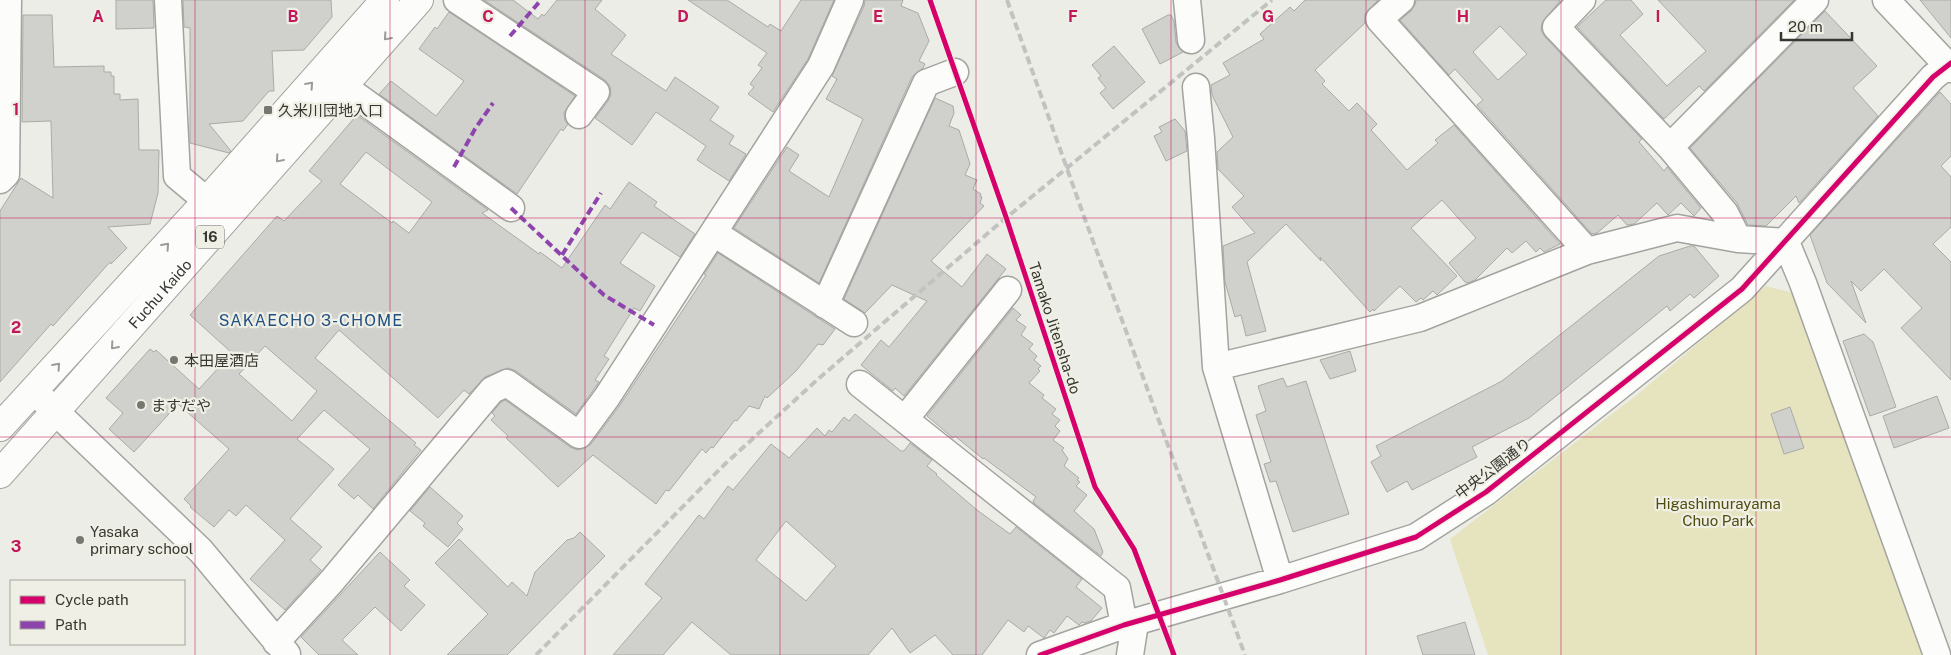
<svg xmlns="http://www.w3.org/2000/svg" width="1951" height="655" viewBox="0 0 1951 655" font-family="'Public Sans','Noto Sans JP',sans-serif">
<style>
.green{fill:#e5e4be}
.building{fill:#d0d0cc;stroke:#aaaaa6;fill-rule:evenodd}
.lines{fill:none;stroke-linecap:round;stroke-linejoin:round}
.minor-casing{stroke:#a3a39f;stroke-width:29}
.major-casing{stroke:#a3a39f;stroke-width:30}
.minor{stroke:#fcfcfb;stroke-width:26}
.major{stroke:#fcfcfb;stroke-width:28}
.rail{stroke:#c2c2c1;stroke-width:4;stroke-dasharray:8 4;stroke-linecap:butt}
.quiet{stroke:#8e44ad;stroke-width:4;stroke-dasharray:8 4;stroke-linecap:butt}
.cycleway-casing{stroke:#efefe5;stroke-width:8}
.cycleway{stroke:#d6006c;stroke-width:5}
.oneway{stroke:#9a9a96}
.grid{fill:none;stroke:#c2185b;stroke-width:1;stroke-opacity:0.55}
.poi-dot{fill:#777771;stroke:#efefe5;stroke-width:2}
.labels{text-anchor:middle;dominant-baseline:central;stroke-width:4.5;stroke-linejoin:round;paint-order:stroke}
.shield{fill:#efefe5;stroke:#6e6e68;stroke-width:1}
.shield-label{font-size:14px;font-weight:bold;fill:#373732}
.poi-label{font-size:15px;fill:#373732;stroke:#efefe5;text-anchor:start}
.street-label{font-size:15px;fill:#373732;stroke:#efefe5}
.park-label{font-size:15px;fill:#504c0e;stroke:#efefe5}
.neighbourhood-label{font-size:16px;letter-spacing:1px;fill:#1f5083;stroke:#efefe5}
.grid-label{font-size:16px;text-anchor:middle;font-weight:bold;fill:#c2185b;stroke:#efefe5;stroke-width:4.5;stroke-linejoin:round;paint-order:stroke}
</style>
<rect width="100%" height="100%" fill="#edede7"/>
<path class="green" d="M1766 286 1793 293 1922 655H1488L1450 539 1638 394Z"/>
<path class="building" d="M116 0H153L154 28 116 29Z
M183 0H331L332 17 304 50 272 51 274 91H269L243 121 209 124 231 151 229 153 190 143V28L184 27Z
M484 0H513L538 19 542 14 544 16 557 0H602L595 9 626 35 611 54 666 91 675 77 719 107 710 120 734 136 729 144 746 154 729 181 697 160 706 146 656 112 632 145 595 118 608 101 611 94 610 86 605 80Z
M688 0H727L768 27 770 24 781 31 801 0H834L808 59 773 112 748 94 754 87 750 84 762 68 758 65 767 53Z
M865 0H903L901 6 918 13 929 41 919 61 925 64 923 68 912 77 819 283 734 228 787 147 799 155 789 171 829 197 863 119 826 99 837 79 832 76 864 6Z
M1305 0H1378L1365 14V23L1315 70 1325 81 1322 84 1349 111 1357 103 1377 124 1371 130 1407 170 1438 143 1435 140 1454 125 1560 244 1544 252 1540 248 1536 252 1526 241 1512 253 1507 248 1475 280 1468 283 1465 282 1449 263 1476 238 1442 200 1411 228 1457 276 1438 294 1437 295 1433 291 1423 300 1421 298 1416 302 1400 286 1374 311 1373 309 1370 312 1320 257 1321 261 1286 224 1247 262 1266 331 1246 336 1241 315 1235 317 1225 282 1223 246 1255 233 1232 207 1244 196 1218 169 1217 152 1233 137 1212 95 1211 85 1230 75 1223 63 1264 39 1260 34 1290 7 1294 11Z
M1416 0H1559L1560 1 1542 23 1541 30 1545 37 1642 139 1639 142 1664 171 1667 167 1701 208 1694 216 1681 203 1668 215 1657 203 1634 224 1627 225 1618 215 1597 233 1592 234 1477 105 1483 100 1455 69 1449 75 1400 20 1411 11 1415 5ZM1500 26 1527 54 1498 80 1473 52Z
M1606 0H1631L1643 14 1620 35 1667 86 1706 51 1658 0H1794L1704 91 1699 86 1664 119 1577 27Z
M1920 0H1951V38Z
M1825 11 1877 66 1853 88 1878 116 1799 203 1796 196 1766 226 1748 225 1737 203 1690 148Z
M449 12 575 96 564 113 565 121 568 124 563 131 561 129 517 194 379 94 391 81 436 116 464 81 419 49 435 27 437 29Z
M23 15H52L54 67 104 66V72H111V76H114V94H120V100L138 99 139 150H159L158 193 150 224 108 227 127 248 111 264 110 262 53 326 51 324 0 382V211L21 178 53 198 51 121 22 122Z
M1168 15H1171L1174 21 1176 42 1179 48 1183 52 1160 64 1142 29Z
M1114 46 1145 82 1113 109 1100 93 1106 88 1098 78 1101 76 1092 65Z
M1940 92 1951 104V156L1941 166 1951 177V227L1933 244 1951 262V380L1901 328 1922 308 1884 269 1861 291 1851 281 1866 323 1827 283 1810 235Z
M935 98 953 106 954 113 949 126 959 130 970 164 965 175 977 180 973 189 981 194 980 196 982 197 980 203 984 206 931 261 962 287 987 254 1006 269 904 396 895 388 893 391 861 365 881 340 889 347 927 301 892 285 865 313 844 299Z
M356 116H358L488 210 482 213 539 254 540 252 562 268 605 205 610 209 629 182 657 202 654 206 695 234 680 257 642 232 620 263 655 286 640 311 634 308 604 356 609 359 595 380 599 382 576 414 516 371 508 368 485 377 469 394 464 390 438 418 339 330 315 358 416 443 414 445 421 450 373 509 358 495 354 499 338 485 370 449 324 410 297 439 334 469 290 519 322 547 310 560 321 570 285 610 250 579 285 540 246 505 236 516 229 510 214 527 190 507 191 506 184 499 229 449 178 404 134 452 109 429 123 413 106 398 150 349 154 352 156 350 199 389 232 353 190 315 277 216 284 221 322 181 309 171ZM366 152 432 202 409 233 393 221 392 223 340 184ZM265 346 317 391 292 421 239 374Z
M1175 119 1185 131 1187 151 1166 161 1154 136 1162 132 1159 127Z
M1690 246H1694L1719 276 1694 298 1690 294 1670 311 1667 306 1529 418 1472 447 1477 457 1412 490 1407 481 1387 492 1371 462 1381 456 1376 446 1502 381 1659 256Z
M718 253 835 329 823 345 818 344 796 371 767 398 765 396 759 409 749 406 737 421 735 420 713 448 711 447 706 453 702 449 669 491 666 490 656 504 593 455 558 487 506 438 508 436 491 420 495 416 492 413 501 402 505 400 570 447 578 450 585 448 591 444 620 405 706 275 704 274Z
M1013 308 1021 315 1016 320 1026 327 1021 335 1033 344 1029 349 1037 356 1034 360 1041 366 1038 369 1040 371 1029 383 1044 395 1042 398 1056 409 1052 414 1060 420 1055 426 1060 431 1053 440 1064 448 1062 450 1068 459 1064 466 1079 478 1077 480 1080 482 1076 486 1087 495 1074 511 1094 529 1103 552 1101 556 1034 503 1033 501 1036 497 984 458 983 459 955 436 953 438 927 416Z
M1864 334 1873 342 1896 407 1870 416 1843 341Z
M1350 351 1356 371 1330 379 1320 360Z
M1283 378 1287 387 1306 381 1349 514 1293 532 1276 481 1270 482 1264 464 1271 462 1256 415 1266 411 1258 386Z
M1937 396 1949 428 1894 448 1883 416Z
M1790 407 1804 448 1784 454 1771 414Z
M855 414 901 451H904L910 443 932 460 927 466 937 474 936 475 977 510 1010 534 1016 527 1082 579 1076 587 1102 608 1091 621 1084 623 1082 622 1079 625 1067 616 1054 633 1050 630 1044 638 1028 626 1024 632 1008 620 982 655H953L935 635 910 653 892 628 868 655H731L692 622 663 655H613L662 598 645 584 699 515 704 519 728 486 733 490 771 444 789 458 817 428 825 436 829 430 832 432 844 417 849 421ZM786 521 836 566 806 601 756 560Z
M430 487 463 516 457 523 463 529 448 547 423 526 425 523 410 511Z
M580 532 605 556 507 655H447L488 614 435 563 459 539 508 587 512 582 527 596 535 572 567 540 574 538Z
M380 552 410 580 404 586 425 605 401 631 375 607 342 640 358 655H319L301 637Z
M1465 622 1475 655H1423L1417 636Z"/>
<g class="lines">
<defs>
<path id="minor" d="M168 0 177 176 207 201
M457 0 596 92 579 115
M1187 0 1191 40
M1401 0 1379 19 1587 251
M1582 0 1556 27 1670 147 1725 213 1738 239
M1886 0 1951 69
M343 86 511 208
M1196 87 1201 138 1216 367
M1670 147 1815 0
M0 180 6 174 8 0
M714 233 854 323
M1786 242 1803 283 1937 655
M825 305 926 83 955 72
M860 384 1117 588 1124 625
M34 391 201 551 287 654
M905 419 1008 290
M1280 580 1216 367 1420 318 1587 251 1677 228 1738 239 1786 242
M276 642 331 582 492 390 507 383 579 435 607 397 821 66 850 0
M1040 655 1124 625 1280 580 1416 537 1486 492 1742 289 1933 77 1951 63
M1130 655 1135 623"/>
<g id="major">
<path d="M0 427 207 201 385 0"/>
<path id="s1" d="M0 474 419 0"/>
</g>
</defs>
<use href="#minor" class="minor-casing"/>
<use href="#major" class="major-casing"/>
<use href="#minor" class="minor"/>
<use href="#major" class="major"/>
<path class="rail" d="M1007 0 1086 222 1245 655
M536 655 725 464 817 380 1001 222 1272 0"/>
<path class="quiet" d="M510 36 541 0
M454 167 475 129 493 103
M511 208 604 295 654 325
M562 255 601 193"/>
<defs>
<path id="cycleway" d="M930 0 1006 217 1095 487 1134 549 1174 655
M1040 655 1124 625 1280 580 1416 537 1486 492 1742 289 1933 77 1951 63"/>
</defs>
<use href="#cycleway" class="cycleway-casing"/>
<use href="#cycleway" class="cycleway"/>
</g>
<defs><path id="oneway-chevron" d="M-2-3.5L2.5 0L-2 3.5" fill="none" stroke-width="1.6" stroke-linecap="round" stroke-linejoin="round" transform="scale(1.25)"/></defs>
<g class="oneway">
<use href="#oneway-chevron" transform="translate(387 37) rotate(131)"/>
<use href="#oneway-chevron" transform="translate(310 85) rotate(-48)"/>
<use href="#oneway-chevron" transform="translate(279 159) rotate(131)"/>
<use href="#oneway-chevron" transform="translate(166 246) rotate(-48)"/>
<use href="#oneway-chevron" transform="translate(114 346) rotate(131)"/>
<use href="#oneway-chevron" transform="translate(57 366) rotate(-48)"/>
</g>
<path class="grid" d="M195 0V655M390 0V655M585 0V655M780 0V655M976 0V655M1171 0V655M1366 0V655M1561 0V655M1756 0V655M0 218H1951M0 437H1951"/>
<g class="poi-dot">
<rect x="263" y="105" width="10" height="10" rx="2.5"/>
<circle cx="174" cy="360" r="5"/>
<circle cx="141" cy="405" r="5"/>
<circle cx="80" cy="540" r="5"/>
</g>
<g class="labels">
<rect class="shield" x="196" y="225.5" width="28" height="23" rx="4"/>
<g class="shield-label">
<text x="210" y="237">16</text>
</g>
<g class="poi-label">
<text x="278" y="110">久米川団地入口</text>
<text x="184" y="360">本田屋酒店</text>
<text x="151" y="405">ますだや</text>
<text x="90" y="531">Yasaka<tspan x="90" dy="17">primary school</tspan></text>
</g>
<g class="street-label">
<text stroke="none"><textPath href="#s1" startOffset="241">Fuchu Kaido</textPath></text>
<text transform="translate(1055 328) rotate(72)">Tamako Jitensha-do</text>
<text transform="translate(1493 468) rotate(-37)">中央公園通り</text>
</g>
<g class="park-label">
<text x="1718" y="503">Higashimurayama<tspan x="1718" dy="17">Chuo Park</tspan></text>
</g>
<g class="neighbourhood-label">
<text x="311" y="320">SAKAECHO 3-CHOME</text>
</g>
</g>
<g class="grid-label">
<text x="98" y="22">A</text>
<text x="293" y="22">B</text>
<text x="488" y="22">C</text>
<text x="683" y="22">D</text>
<text x="878" y="22">E</text>
<text x="1073" y="22">F</text>
<text x="1268" y="22">G</text>
<text x="1463" y="22">H</text>
<text x="1658" y="22">I</text>
<text x="16" y="115">1</text>
<text x="16" y="333">2</text>
<text x="16" y="552">3</text>
</g>
<rect x="10" y="580" width="175" height="65" fill="#efefe5" stroke="#a5a59d"/>
<rect x="20" y="596" width="25" height="8" fill="#d6006c" stroke="#a5a59d"/>
<text x="55" y="605" font-size="15" fill="#373732">Cycle path</text>
<rect x="20" y="621" width="25" height="8" fill="#8e44ad" stroke="#a5a59d"/>
<text x="55" y="630" font-size="15" fill="#373732">Path</text>
<path d="M1781 32v8h71v-8" fill="none" stroke="#373732" stroke-width="2.5"/>
<text x="1788" y="32" font-size="15" fill="#373732" stroke="#efefe5" stroke-width="4" paint-order="stroke">20 m</text>
</svg>
